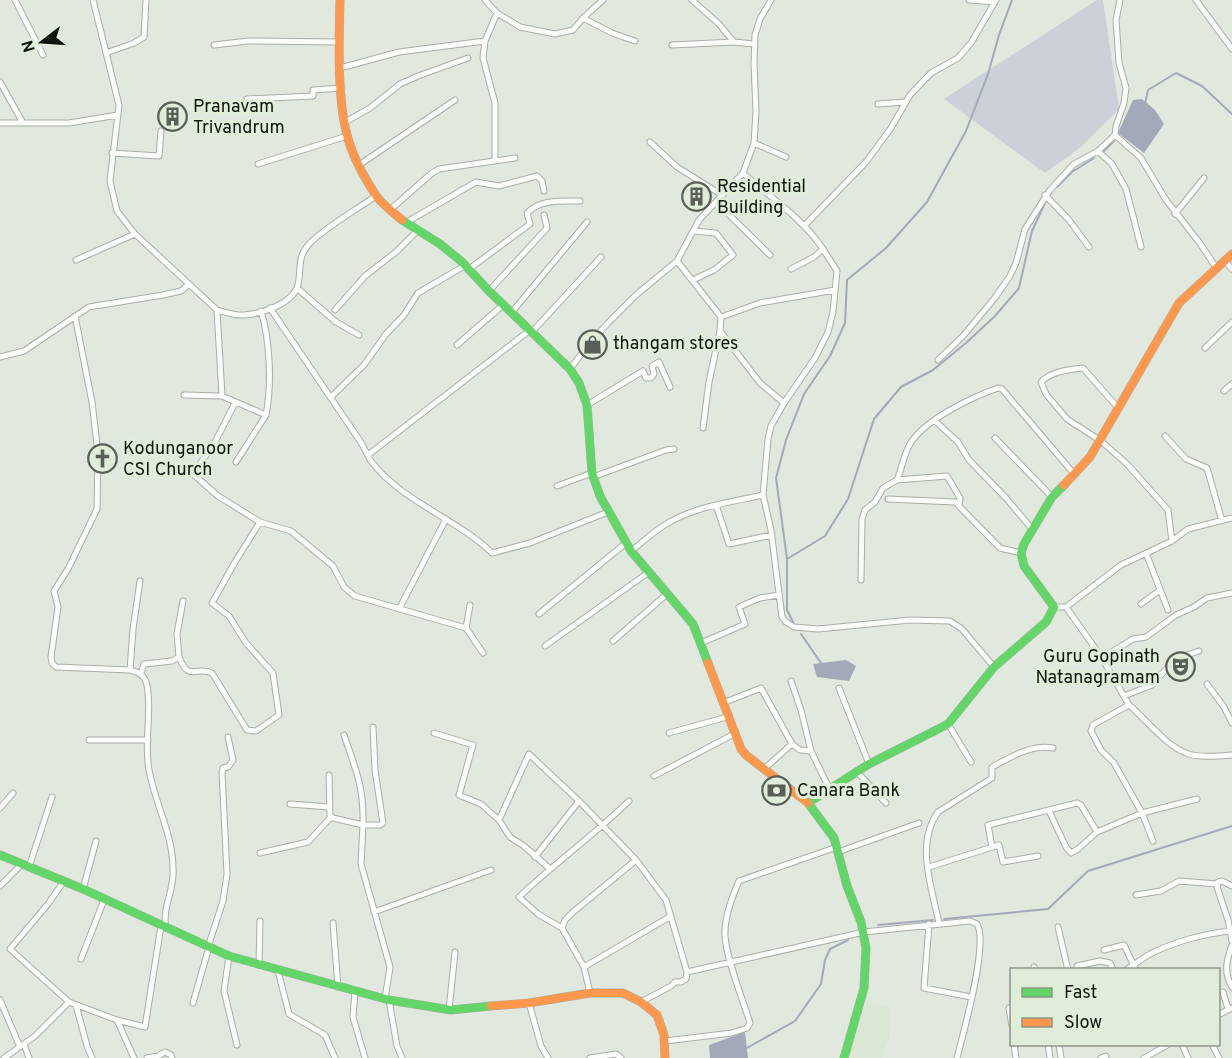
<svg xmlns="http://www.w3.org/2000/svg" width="1232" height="1058" viewBox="0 0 1232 1058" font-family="Overpass,sans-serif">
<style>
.built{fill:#dae7d4}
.green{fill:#cbd0d9}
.water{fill:#a4a9ba}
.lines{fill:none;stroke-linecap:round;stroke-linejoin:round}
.stream{stroke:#a4a9ba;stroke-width:2}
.street-casing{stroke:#a9afa7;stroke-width:7}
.fast-casing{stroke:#a9afa7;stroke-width:9}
.slow-casing{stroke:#a9afa7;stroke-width:9}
.street{stroke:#fafcfa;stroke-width:5}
.fast{stroke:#63d668;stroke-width:8}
.slow{stroke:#ff974d;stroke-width:8}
.labels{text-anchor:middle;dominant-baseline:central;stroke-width:6;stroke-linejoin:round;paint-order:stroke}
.poi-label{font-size:18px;fill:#10140d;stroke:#e0edd9;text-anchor:start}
</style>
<rect width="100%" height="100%" fill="#e1e8de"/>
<path class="built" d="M866 1003 890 1007 889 1039 882 1058H850L852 1040Z"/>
<path class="green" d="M1097 0H1103L1119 109 1081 147 1045 173 944 99Z"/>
<path class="water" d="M1142 99 1155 110 1164 124 1144 153 1118 133 1133 100Z
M846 660 856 666 849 681 817 677 813 664Z
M745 1032 748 1058H710L709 1045Z"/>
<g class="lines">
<path class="stream" d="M1145 104 1148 90 1176 73 1202 86 1232 114
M1104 151 1114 141
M1057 187 1072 172 1094 158
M787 559 825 536 848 499 874 419 901 387 933 370 966 343 995 316 1019 288 1032 231 1046 201
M793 622 787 610V559L776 478 786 440 804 394 830 356 845 323 847 280 886 248 927 202 966 131 988 74 999 35 1012 0
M801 634 823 666
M944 919 1048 909 1088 871 1232 826
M878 925 933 920
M745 1049 795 1021 821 984 825 960 830 949 848 940"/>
<defs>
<path id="street" d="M15 0 43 55
M93 0 119 105 110 181 117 211 135 234 217 310
M485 0 497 13 485 41 483 58 495 103V161
M692 0 719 24 734 42
M969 0 995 2
M1196 0 1232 49
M497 13 520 27 555 34 573 30 583 18 603 0
M583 18 612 33 635 41
M214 45 248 41 339 42
M672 45 734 42 754 44
M106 53 134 43 144 37 146 0
M340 68 399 52 485 41
M0 82 23 123
M247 99 313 96V90L342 88
M878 104 906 102
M345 122 370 108 400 84 418 76 468 58
M0 123H69L118 115
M1115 135 1141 158 1166 200 1199 242 1217 269
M650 142 677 167 722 195
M754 143 786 157
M1098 151 1112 164 1126 189 1141 247
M112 153 159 156 161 131
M258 164 347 136
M359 165 455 100
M743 173C770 197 803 219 823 249L814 257 791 269
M1045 195 1069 220 1089 247
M716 202 770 255
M391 209 432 173 439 169 515 158
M1175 214 1204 178
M407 222 476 182 499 186 537 176 542 181 544 191
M804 226 866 162 891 128 910 95 931 73 958 58 971 43 996 0
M693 231 716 233 733 255 714 270 693 280
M823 249 837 271 833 312 828 332 815 358 784 403 771 426 768 439 763 495 771 530 782 617 786 622 794 627 818 629 910 620 950 621 962 629 994 667
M76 260 135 234
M677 261 721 317 720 331 760 383 784 403
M1225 261 1232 269
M469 269 530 224 527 213C540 199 562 201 580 201
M297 288 336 322 359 335
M489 291 547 228 544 215
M270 308 360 441C364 447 367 455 371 461 402 502 456 518 492 553L530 543 608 512
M335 310 365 276 396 252 418 230
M261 311C270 340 272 385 266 415
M512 312 587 222
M75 316 92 402 98 453 97 509 68 569 54 591 58 607 51 657 52 663 56 667 130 670C143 673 147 679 148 692 151 718 144 745 149 770 155 804 173 834 173 869 174 882 170 892 167 905 165 912 165 920 165 928
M721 317 760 303 835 290
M532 332 601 257
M457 345 503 305
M1205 348 1232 322
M0 357 24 351 89 307 163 295 181 291 189 284
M938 360 963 336 994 299 1010 276 1016 263 1025 229 1050 190 1074 164 1098 151 1115 135 1116 126 1124 103 1126 88 1119 63 1116 20 1120 0
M570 369 589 344 608 323 636 295 677 261 699 220 743 173 754 143 756 111 754 64 755 35 760 19 771 0
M1224 391 1232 384
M184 395 222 396 266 415 236 462
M222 396 217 310C225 312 235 316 244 315 261 314 293 304 298 285 302 267 296 257 311 242 326 227 357 209 376 196
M331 397 364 365 386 334 404 315 418 293 466 265
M235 403 215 442 193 474 218 496 260 522
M587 405 643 371 646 378H651L654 374 652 366 659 362 670 387
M1119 409 1083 368C1068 370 1052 371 1041 382L1046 394 1067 419 1101 441 1127 464 1168 510 1172 541
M935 421 958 442 969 460 1006 498 1032 529
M703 428 709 382 720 331
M1165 436 1186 459 1207 468 1222 521
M995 438 1052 497
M368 455 530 330
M593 477 666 450 674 449
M897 480 947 476 960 498 959 506
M557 486 592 473
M888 499 955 502 1000 548 1021 553
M716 505 729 544 772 535
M631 551C643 542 655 530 668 523 697 506 732 502 763 495
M1146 553 1168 610
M861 580 862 519 865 510 875 502 883 488 897 480C902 468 904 454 910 444 924 420 972 397 998 388L1002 389 1075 475
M1141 604 1160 590
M1054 607H1066L1121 565 1172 541 1188 529 1232 518
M399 609 446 519
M539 614 626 543
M466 628 470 605
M613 641 668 593
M701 643 745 624 739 607 760 598 779 595
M545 646 649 572
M179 657C189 683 197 665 212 673L247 730 256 731 279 715 273 673 246 643 229 616 212 603 235 562 260 522 291 531 333 566 344 587 355 596 466 628 483 653
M1102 658 1133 639 1146 637 1176 615 1194 607 1207 598 1232 593
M130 670 133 629 140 581
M141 673 144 664 172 661 179 657 177 634 183 601
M791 681 801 710 811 751
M1207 684 1224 707 1232 723
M839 688 869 764
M1124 696 1152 685 1175 659 1199 651
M723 703 761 688 792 744 800 750 811 751 829 788
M1129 705C1146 719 1165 745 1186 753 1195 758 1221 756 1232 755
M948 724 971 762
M373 727 375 770 383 823 380 825H363L361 864 390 967 385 999
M434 733 473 745 459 795 481 804 499 820 510 837 524 846 549 868
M669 733 727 717
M89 740H148
M764 769 792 744
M856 771 886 803
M329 775 330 816 333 818 363 825C364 787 356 770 344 735
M654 776 734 734
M290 804 329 807
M0 808 13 793
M1049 811 1066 847 1071 853 1078 849 1097 832 1142 813 1114 763 1101 750 1091 731 1093 725 1129 705 1102 658 1066 607
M499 820 529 754 579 801 636 860 666 900 687 972
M1153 841 1142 813 1197 799
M992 847 988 825 1077 803 1081 805 1097 832
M838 852 919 823
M260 853 308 842 331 817
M535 857 579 801
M29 867 52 797
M929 867 999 845 1003 862 1038 856
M0 886 22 864
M1232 886 1222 881 1218 882 1217 887 1228 920 1232 941
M83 889 96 841
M1136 895 1161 891 1179 881 1217 884
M374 912 491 870
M333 923 338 987
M939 923C932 888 915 844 938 812L992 778V767C1011 757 1031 744 1053 748
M929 924 924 988 971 997
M1058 927 1068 970
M562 928 565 920 572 913 636 860
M1232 945C1227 959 1223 972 1232 987
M208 947 223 901 227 874 222 772 223 768 228 767 233 760 228 737
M1104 950 1124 945 1136 970
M229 956 224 991 237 1045
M81 959 104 900
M259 965 260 921
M1077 966 1100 961 1110 963 1113 970
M584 967 671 916
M1034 967V970
M1126 970C1134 965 1141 959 1150 954 1174 942 1205 933 1232 931
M278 971 289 1014 325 1035 335 1058
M355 992 353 1017 365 1058
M1223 992 1228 1009
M590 993 584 967 562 928 538 914 519 897C555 863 594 835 629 801
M0 1000 20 1047
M389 1000 397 1046 402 1058
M69 1002 117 1020 134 1058
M641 1002 671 986 675 982H681L686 979 687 972 864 932 970 921 977 924C989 943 963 1034 957 1058
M193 1003 209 947
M529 1003 541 1046 548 1058
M76 1005 87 1046 92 1058
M1009 1008 1012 1026
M449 1010 455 952
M1218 1015 1232 1008
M117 1020 145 1027 161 926
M665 1041 732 1033 747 1028 750 1023C743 1000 726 958 725 936 724 919 732 897 739 881L837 847
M24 1044 29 1058
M1014 1044 1016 1058
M1048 1044 1050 1058
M1059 1044 1061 1058
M1182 1044 1188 1058
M1212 1044 1219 1058
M4 1058 35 1036 69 1002 10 949 48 904 64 881
M147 1058 158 1056 165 1052 171 1055 172 1058
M590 1058 616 1054 621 1058
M1101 1058 1106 1056
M1144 1058 1169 1044"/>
<path id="fast" d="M402 220 440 244 461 261 489 291 570 369 579 383 587 405 592 473 600 496 631 551 693 624 708 663
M0 855 83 889 229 956 389 1000 451 1010 491 1006
M844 1058 864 988 866 948 861 922 847 886 834 838 808 803 869 764 948 724 994 667 1046 622 1054 607 1024 566 1021 553 1024 544 1052 497 1064 485"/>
<path id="slow" d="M340 0C339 40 337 97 347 135 352 155 364 177 375 194 381 204 393 212 402 220
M1064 485 1090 457 1179 303 1232 254
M708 663 741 749 746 755 808 803
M491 1006 529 1003 590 993H623L641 1002 657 1015 664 1035 665 1058"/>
</defs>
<use href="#street" class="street-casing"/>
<use href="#fast" class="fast-casing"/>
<use href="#slow" class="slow-casing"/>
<use href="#street" class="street"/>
<use href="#fast" class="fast"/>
<use href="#slow" class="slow"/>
</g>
<defs>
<symbol id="building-ring" viewBox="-11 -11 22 22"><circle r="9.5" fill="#e0edd9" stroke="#595e56" stroke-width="1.5"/><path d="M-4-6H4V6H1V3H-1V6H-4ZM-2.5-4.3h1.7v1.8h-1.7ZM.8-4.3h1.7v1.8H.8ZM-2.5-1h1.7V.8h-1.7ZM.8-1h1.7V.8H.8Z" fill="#595e56"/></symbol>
<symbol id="shop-ring" viewBox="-11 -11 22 22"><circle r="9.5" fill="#e0edd9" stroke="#595e56" stroke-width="1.5"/><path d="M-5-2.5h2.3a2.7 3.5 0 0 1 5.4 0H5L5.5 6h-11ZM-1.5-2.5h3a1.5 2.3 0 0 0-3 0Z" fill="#595e56"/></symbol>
<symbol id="church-ring" viewBox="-11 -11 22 22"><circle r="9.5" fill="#e0edd9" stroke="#595e56" stroke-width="1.5"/><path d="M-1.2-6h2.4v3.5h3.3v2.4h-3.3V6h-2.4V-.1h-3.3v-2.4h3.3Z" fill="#595e56"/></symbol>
<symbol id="theatre-ring" viewBox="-11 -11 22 22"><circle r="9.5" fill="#e0edd9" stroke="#595e56" stroke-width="1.5"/><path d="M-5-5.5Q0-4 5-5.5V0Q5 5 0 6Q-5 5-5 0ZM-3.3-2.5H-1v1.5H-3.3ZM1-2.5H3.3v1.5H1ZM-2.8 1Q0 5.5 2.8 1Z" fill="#595e56"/></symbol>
<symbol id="bank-ring" viewBox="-11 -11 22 22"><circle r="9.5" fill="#e0edd9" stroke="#595e56" stroke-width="1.5"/><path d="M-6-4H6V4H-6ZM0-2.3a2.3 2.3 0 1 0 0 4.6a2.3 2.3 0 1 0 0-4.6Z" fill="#595e56"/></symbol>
</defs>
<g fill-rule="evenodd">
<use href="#building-ring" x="156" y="100" width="33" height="33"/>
<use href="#building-ring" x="680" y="180" width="33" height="33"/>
<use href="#shop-ring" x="576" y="328" width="33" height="33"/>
<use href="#church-ring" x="86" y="442" width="33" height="33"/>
<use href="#theatre-ring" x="1164" y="650" width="33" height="33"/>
<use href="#bank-ring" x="760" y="774" width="33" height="33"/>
</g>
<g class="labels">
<g class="poi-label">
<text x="193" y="107">Pranavam<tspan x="193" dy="21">Trivandrum</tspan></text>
<text x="717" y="187">Residential<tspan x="717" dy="21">Building</tspan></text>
<text x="613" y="344">thangam stores</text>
<text x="123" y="449">Kodunganoor<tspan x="123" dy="21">CSI Church</tspan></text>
<text x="1160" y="657" text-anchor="end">Guru Gopinath<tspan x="1160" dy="21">Natanagramam</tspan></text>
<text x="797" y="791">Canara Bank</text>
</g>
</g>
<rect x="1010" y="968" width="210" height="78" fill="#e0edd9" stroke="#8d9687" stroke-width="1.5"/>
<rect x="1022" y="988" width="30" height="9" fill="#63d668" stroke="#8d9687" stroke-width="1.5"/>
<text x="1064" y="998" font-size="18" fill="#10140d">Fast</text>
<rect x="1022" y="1018" width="30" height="9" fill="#ff974d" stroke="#8d9687" stroke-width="1.5"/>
<text x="1064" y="1028" font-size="18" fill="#10140d">Slow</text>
<g transform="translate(42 42) rotate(253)" stroke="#e0edd9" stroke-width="4.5" paint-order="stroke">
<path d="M0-4.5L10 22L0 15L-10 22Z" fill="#10140d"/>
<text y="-9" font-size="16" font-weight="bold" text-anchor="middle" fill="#10140d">N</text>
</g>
</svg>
